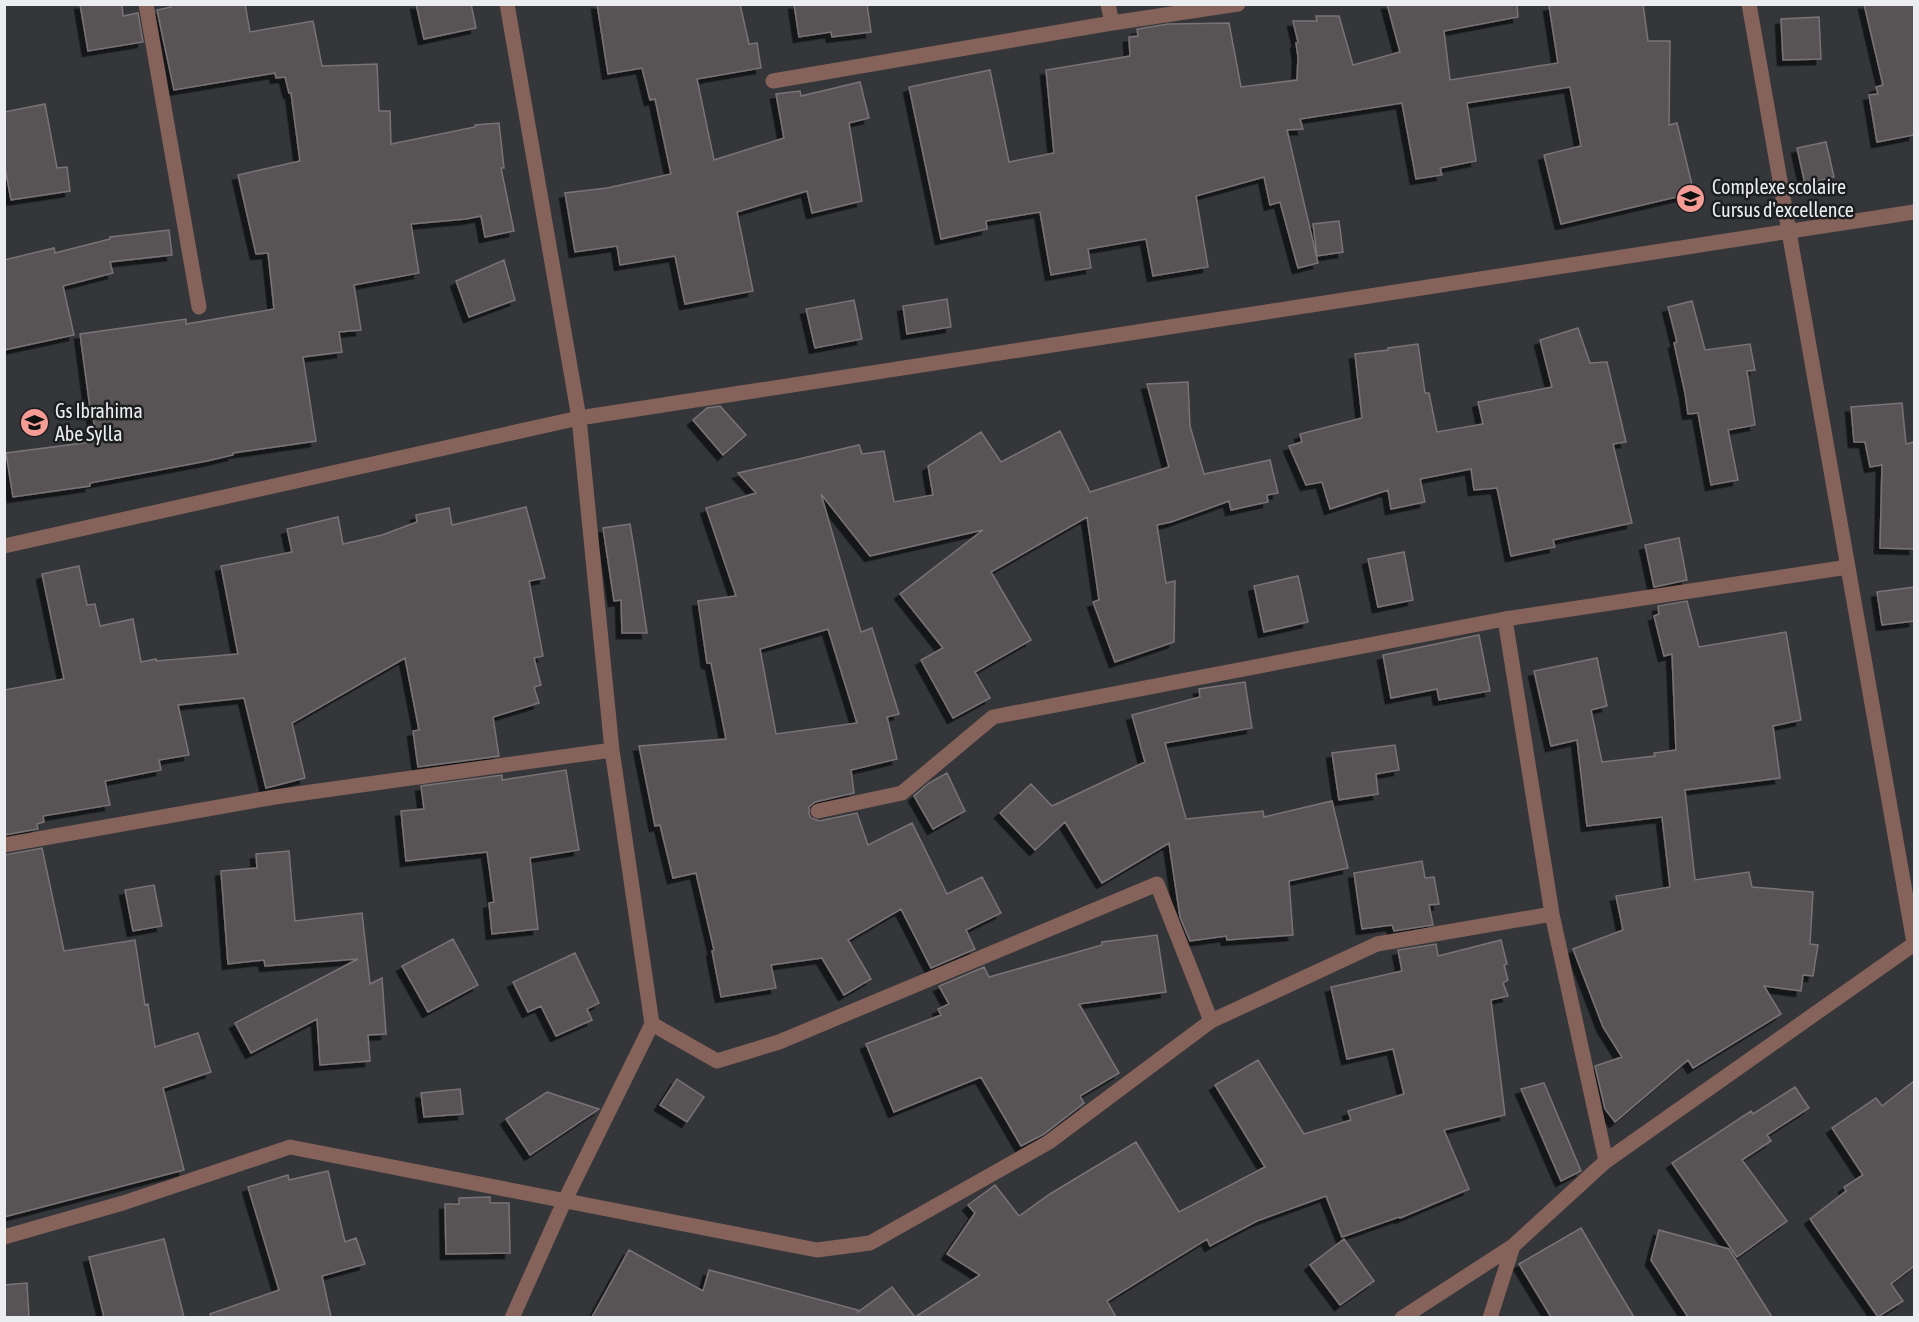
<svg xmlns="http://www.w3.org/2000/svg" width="1919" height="1322" viewBox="0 0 1919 1322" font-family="'Asap Condensed',sans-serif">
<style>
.building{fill:#595355;stroke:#797376;stroke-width:1.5;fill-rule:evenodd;filter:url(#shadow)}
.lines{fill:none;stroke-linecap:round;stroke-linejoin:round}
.minor{stroke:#85625a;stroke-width:15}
.labels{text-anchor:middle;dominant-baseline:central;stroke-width:5;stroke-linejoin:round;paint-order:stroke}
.poi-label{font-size:20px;fill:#ecedf0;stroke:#1c1e1f;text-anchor:start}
</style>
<defs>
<filter id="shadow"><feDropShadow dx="-5.5" dy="5.5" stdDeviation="0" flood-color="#0009"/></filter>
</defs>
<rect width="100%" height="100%" fill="#34363a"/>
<path class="building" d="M80 4H122L123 16 138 13 143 42 88 51Z
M170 4H245L250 32 313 21 322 66 377 64 379 111H390L391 144 475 127V125L499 123 504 168H501L514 231 485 237 481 216 466 219 411 224 419 273 354 285 361 330 339 332 342 352 303 357 316 441 233 453V455L207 461 90 483V486L13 497 6 453 99 441 90 408 80 334 186 319V324L274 309 268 253 256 254 238 175 300 161 291 93H289L285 77 276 78 275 73 174 90 157 10 171 7Z
M416 4H471L476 28 424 39Z
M597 4H740L749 44 757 43 761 68 697 79 714 160 784 138 776 94 800 91 801 96 860 82 869 118 849 123 862 201 812 213 807 191 737 212 753 291 685 304 675 256 620 265 617 246 575 252 565 193 607 188 671 174 655 99 650 100 642 68 608 74Z
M794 4H867L871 32 832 37 831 32 799 37Z
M1387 4H1517L1518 17 1444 31 1450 80 1558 63 1549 6 1562 4H1643L1648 41H1670L1669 125 1677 123 1694 193 1561 224 1544 155 1581 146 1570 87 1467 103 1476 161 1440 168 1442 175 1416 179 1402 103 1300 119 1303 129 1287 130 1318 263 1298 268 1280 202 1270 205 1264 177 1196 196 1208 267 1153 276 1146 239 1088 249 1091 268 1051 275 1040 212 986 221 987 229 941 239 909 87 990 70 1009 162 1054 153 1046 70 1130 56 1129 37 1138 36 1137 29 1168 24 1229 23 1241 87 1297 80 1298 57 1296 43 1298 42 1293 21H1317L1316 16H1339L1353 65 1400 52Z
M1864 4H1914V135L1877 142 1869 95 1878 94 1876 87 1883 85Z
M1819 17 1821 59 1783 60 1781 19Z
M45 104 57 168 67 167 70 191 11 200 4 162V112Z
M1826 142 1834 177 1805 184 1797 148Z
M1339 221 1343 252 1317 256 1313 224Z
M169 230 172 255 110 262 113 273 63 286 74 335 4 350V260L54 248 55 253 110 239V237Z
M504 260 515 300 469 317 456 281Z
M947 299 951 327 907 334 903 306Z
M854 300 862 339 815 348 806 309Z
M1692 301 1705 350 1750 344 1755 370 1747 371 1755 425 1728 430 1738 480 1711 485 1698 413 1688 414 1685 393 1674 343 1677 342 1668 307Z
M1578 328 1590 363 1607 362 1626 442 1613 444 1632 523 1553 540 1555 547 1511 556 1497 488 1474 490 1471 469 1420 479 1425 502 1391 509 1388 490 1330 509 1322 482 1306 485 1289 446 1302 442 1300 434 1362 418 1355 354 1388 350V348L1418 344 1425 393H1429L1437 432 1483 424 1478 402 1552 387 1540 340Z
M1188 382 1190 426 1204 474 1270 460 1278 493 1267 495 1268 502 1231 510 1229 501 1171 522 1157 525 1166 583 1175 581 1174 642 1115 662 1093 602 1099 600 1087 517 991 572 1031 640 975 672 990 698 953 718 921 660 943 648 900 594 983 530 870 556 821 494 861 632 872 628 899 714 887 717 897 759 851 770 854 793 815 802 809 807V814L811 818 819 821 857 813 868 845 912 823 947 894 982 877 1001 913 966 930 975 949 931 968 901 909 848 940 871 979 844 995 822 958 771 965 776 988 721 997 712 951 714 950 696 873 673 878 660 825 655 826 639 746 726 739 711 663H707L698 601 736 596 706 508 756 493 738 473 859 445 862 454 884 451 894 502 933 495 928 466 981 432 1001 462 1060 431 1090 492 1169 467 1147 384ZM828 629 857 723 776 734 760 649Z
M1902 403 1906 444 1914 442V549L1880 548 1882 465 1870 467 1865 442H1854L1851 407Z
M720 406 746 435 723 455 693 420 707 408Z
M526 507 545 578 529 581 543 656 534 658 541 685 534 687 539 703 493 717 499 756 418 767 413 731 419 730 405 658 292 723 305 778 266 788 244 698 178 705 189 755 159 760 161 770 105 781 110 805 43 816 44 822 37 824 38 829 4 835V690L64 679 42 574 79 566 87 605 95 604 100 626 133 619 141 662 156 659V661L238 654 221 566 292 552 287 529 338 517 343 544 382 535 417 522 416 515 449 508 452 525Z
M630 524 636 560 647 633H622L621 600 614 601 603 528Z
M1679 538 1687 580 1654 587 1645 545Z
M1404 552 1413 600 1378 607 1368 559Z
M1298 576 1308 622 1264 632 1254 586Z
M1914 587V621L1882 625 1877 592Z
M1687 601 1699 647 1786 632 1801 720 1773 726 1780 778 1685 790 1695 880 1749 872 1752 887 1813 892 1810 944 1818 945 1813 976 1803 975 1801 991 1764 986 1781 1014 1693 1068 1688 1060 1615 1122 1605 1109 1595 1066 1622 1057 1603 1027 1573 949 1623 930 1616 896 1670 887 1662 817 1587 826 1577 740 1551 746 1534 671 1597 658 1607 706 1591 710 1602 762 1655 756 1654 753 1676 750 1672 654 1664 656 1654 616 1659 614 1658 606Z
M1479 635 1490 691 1439 700 1437 689 1391 698 1383 655Z
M1245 682 1252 728 1165 743 1186 819 1263 811 1264 817 1332 801 1348 868 1289 881 1293 935 1227 940 1226 936 1190 941 1180 917 1169 843 1102 883 1065 822 1035 850 1000 813 1031 784 1052 806 1145 762 1132 715 1200 697 1199 689Z
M1395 745 1399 770 1376 774 1378 794 1339 800 1332 753Z
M566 770 579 850 530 858 538 929 492 934 489 903 494 902 487 852 406 861 401 811 424 809 421 786 502 775V780Z
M947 773 965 811 933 829 914 796 929 783Z
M42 848 64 951 135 940 145 1005 148 1004 155 1047 198 1033 211 1072 163 1088 184 1170 4 1217V855Z
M289 851 295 921 362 913 370 984 382 978 386 1034 368 1035 370 1061 320 1065 317 1019 251 1053 235 1023 358 959 265 966 264 960 228 964 221 871 257 868 256 854Z
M1422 861 1425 878 1434 877 1439 904 1429 905 1433 925 1394 931 1392 925 1362 929 1354 873Z
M154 885 162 926 133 931 125 890Z
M1157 935 1166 992 1079 1004 1119 1073 1080 1096 1084 1103 1044 1134 1021 1146 981 1077 894 1112 866 1044 941 1015 938 1009 949 1004 939 986 984 967 989 977 1102 945V942Z
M453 939 478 985 428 1012 402 966Z
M1501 940 1507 964 1504 965 1508 980 1503 983 1508 996 1491 1000 1505 1115 1444 1130 1469 1189 1400 1218 1399 1217 1342 1237 1326 1196 1257 1221 1210 1246 1207 1239 1107 1301 1116 1317H915L980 1275 947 1254 975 1213 968 1205 995 1185 1019 1216 1050 1194 1136 1142 1179 1212 1265 1167 1215 1085 1258 1060 1304 1134 1351 1120 1348 1111 1404 1094 1393 1049 1347 1059 1331 987 1402 971 1398 950 1436 944 1438 956Z
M575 953 599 1003 587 1009 592 1020 556 1036 541 1006 528 1012 513 982Z
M677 1079 704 1097 687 1122 660 1105Z
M1914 1081V1266L1891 1284 1903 1301 1878 1317 1810 1219 1846 1191 1844 1187 1863 1175 1832 1128 1876 1098 1882 1106Z
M1544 1083 1581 1171 1561 1181 1521 1089Z
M1795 1087 1809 1108 1767 1135 1771 1141 1742 1160 1787 1221 1737 1257 1672 1163 1751 1111 1753 1114Z
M460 1089 463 1114 424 1117 421 1093Z
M547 1092 599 1109 530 1155 506 1119Z
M328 1171 345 1242 356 1238 365 1264 322 1276 331 1317H211L210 1314 279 1290 248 1187 288 1175 289 1180Z
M490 1197V1203H509L510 1253 446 1254 445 1204H459V1198Z
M1581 1228 1614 1284 1634 1317H1551L1519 1264Z
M1659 1230 1729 1249 1772 1317H1688L1651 1260Z
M164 1239 184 1317H104L89 1257Z
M1344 1239 1374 1281 1340 1305 1310 1265Z
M629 1250 703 1291 709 1270 858 1310V1312L892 1287 915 1317H592Z
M27 1283 29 1317H4V1285Z"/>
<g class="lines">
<path class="minor" d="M146 4 199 307
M507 4 579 418 612 750 652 1024 564 1202 512 1318
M1108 4 1112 23
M1749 4 1914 943
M773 81 1112 23 1238 4
M4 546 579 418 1914 212
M1505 619 1552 914 1606 1161
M818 811 902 793 993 717 1505 619 1848 567
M4 845 275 797 612 750
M652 1024 717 1061 779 1042 1157 884 1211 1021
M4 1237 123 1203 290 1147 817 1250 870 1243 1049 1142 1211 1021 1377 944 1552 914
M1402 1318 1513 1246 1606 1161 1914 944
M1490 1318 1513 1246"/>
</g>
<defs>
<symbol id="school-disc" viewBox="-11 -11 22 22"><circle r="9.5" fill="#f59c96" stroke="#1c1e1f"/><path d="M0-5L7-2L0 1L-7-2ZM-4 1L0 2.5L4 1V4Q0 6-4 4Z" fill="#111"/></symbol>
</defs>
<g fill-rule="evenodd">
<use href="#school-disc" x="1674" y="182" width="33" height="33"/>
<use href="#school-disc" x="18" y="406" width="33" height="33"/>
</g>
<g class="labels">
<g class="poi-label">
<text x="1712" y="186">Complexe scolaire<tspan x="1712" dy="23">Cursus d'excellence</tspan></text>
<text x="55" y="410">Gs Ibrahima<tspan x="55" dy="23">Abe Sylla</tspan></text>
</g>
</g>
<rect width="1919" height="1322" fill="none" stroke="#ecedf0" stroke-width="12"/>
</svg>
